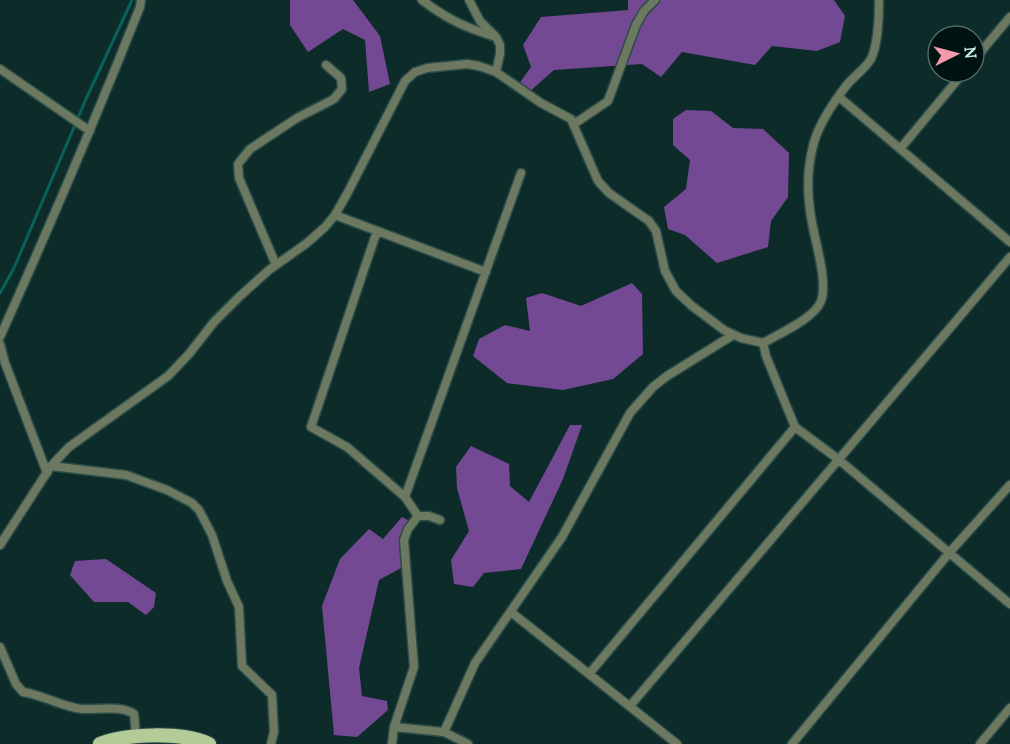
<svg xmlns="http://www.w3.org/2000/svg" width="1010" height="744" viewBox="0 0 1010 744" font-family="Lora,serif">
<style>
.forest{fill:#734994}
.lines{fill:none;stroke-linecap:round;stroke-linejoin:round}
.stream{stroke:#09615b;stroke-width:3}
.minor-casing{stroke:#2a4b48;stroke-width:11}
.primary-casing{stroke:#2a4b48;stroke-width:16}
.minor{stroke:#6c785f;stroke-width:8}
.primary{stroke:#b3cb96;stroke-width:14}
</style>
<rect width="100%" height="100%" fill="#0d2c29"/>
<path class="forest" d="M290,0H353L380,36L390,84L369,92L365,40L343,29L308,52L290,25Z
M628,0H834L845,16L840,42L817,51L772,46L755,65L682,52L661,77L642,64L554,70L528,93L518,85L531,67L523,45L541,17L628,10Z
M686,110L711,111L733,128L763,129L789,153L788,197L771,221L768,247L717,263L685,235L668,229L664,207L686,189L690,160L673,145V119Z
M632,283L642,294L643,354L613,379L563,390L507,383L473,356L479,339L505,325L530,331L526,298L542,293L581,306Z
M570,425H582L563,479L521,569L484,573L473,587L454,584L451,560L469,531L457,488L456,467L471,446L509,464L510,486L529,502Z
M402,517L410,521L403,567L379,580L359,668L362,696L387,701L388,710L357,737L334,735L322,606L340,559L369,529L383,539Z
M106,559L156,593L154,607L146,615L128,602H94L70,575L75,561Z"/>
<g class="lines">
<path class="stream" d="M0,293L14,268L86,99L132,0"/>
<g class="minor-casing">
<path id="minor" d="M422,0C447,19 466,28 496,37
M469,0L480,21L496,37L500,45V54L496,72
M974,60L1010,17
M0,69L90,131
M839,97L1010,242
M574,124L608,101L636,25L644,11L655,0
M900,149L964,72
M335,215L486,272
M377,231L311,427L347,447L405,497L418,516
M276,265L239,178L238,164L250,149L297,118L334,99L342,89L341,78L326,65
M0,337C49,228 96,118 140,7L141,0
M763,343L766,356L795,427L838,459L1010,604
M0,344L5,363L47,473
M51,466L126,475L167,490L192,503L199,510L212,535L227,581L239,607L242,666L272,695L274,732L271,744
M405,497L521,173
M0,545L51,466L69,447L168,376L189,354L214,322L239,297L269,270L307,243L325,227L335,215L347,194L405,81L415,72L427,68L467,64L479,66L496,72L541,103L571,119L598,181L609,193L649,221L656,231L665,271L676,291L692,306L724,330L741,338L763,343C779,334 815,318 821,301C829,280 812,233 810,210C807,190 808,166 813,146C818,125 833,103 846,86C853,77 865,69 871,59C878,44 879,16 879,0
M511,612L677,744
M0,647L16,684L23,692C43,695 62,707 82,709C99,710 120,705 134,714L136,736
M589,674L795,427
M630,706L1010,257
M394,727L444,732L468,744
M444,732L475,663L562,537L630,413L653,387L667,376L733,335
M392,744L394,727L414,667L404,540L408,529L418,516H429L440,520
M792,744L949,553L1010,485
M980,744L1010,708"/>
</g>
<g class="primary-casing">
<path id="primary" d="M100,744C126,733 183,732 209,744"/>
</g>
<use href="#minor" class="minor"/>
<use href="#primary" class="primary"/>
</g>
<g transform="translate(956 54) rotate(84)"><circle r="28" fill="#011311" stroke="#4e6a67" stroke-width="1.5"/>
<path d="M0-4.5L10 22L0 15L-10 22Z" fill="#f39aaa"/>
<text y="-9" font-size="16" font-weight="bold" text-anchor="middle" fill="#c2ede9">N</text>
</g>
</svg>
